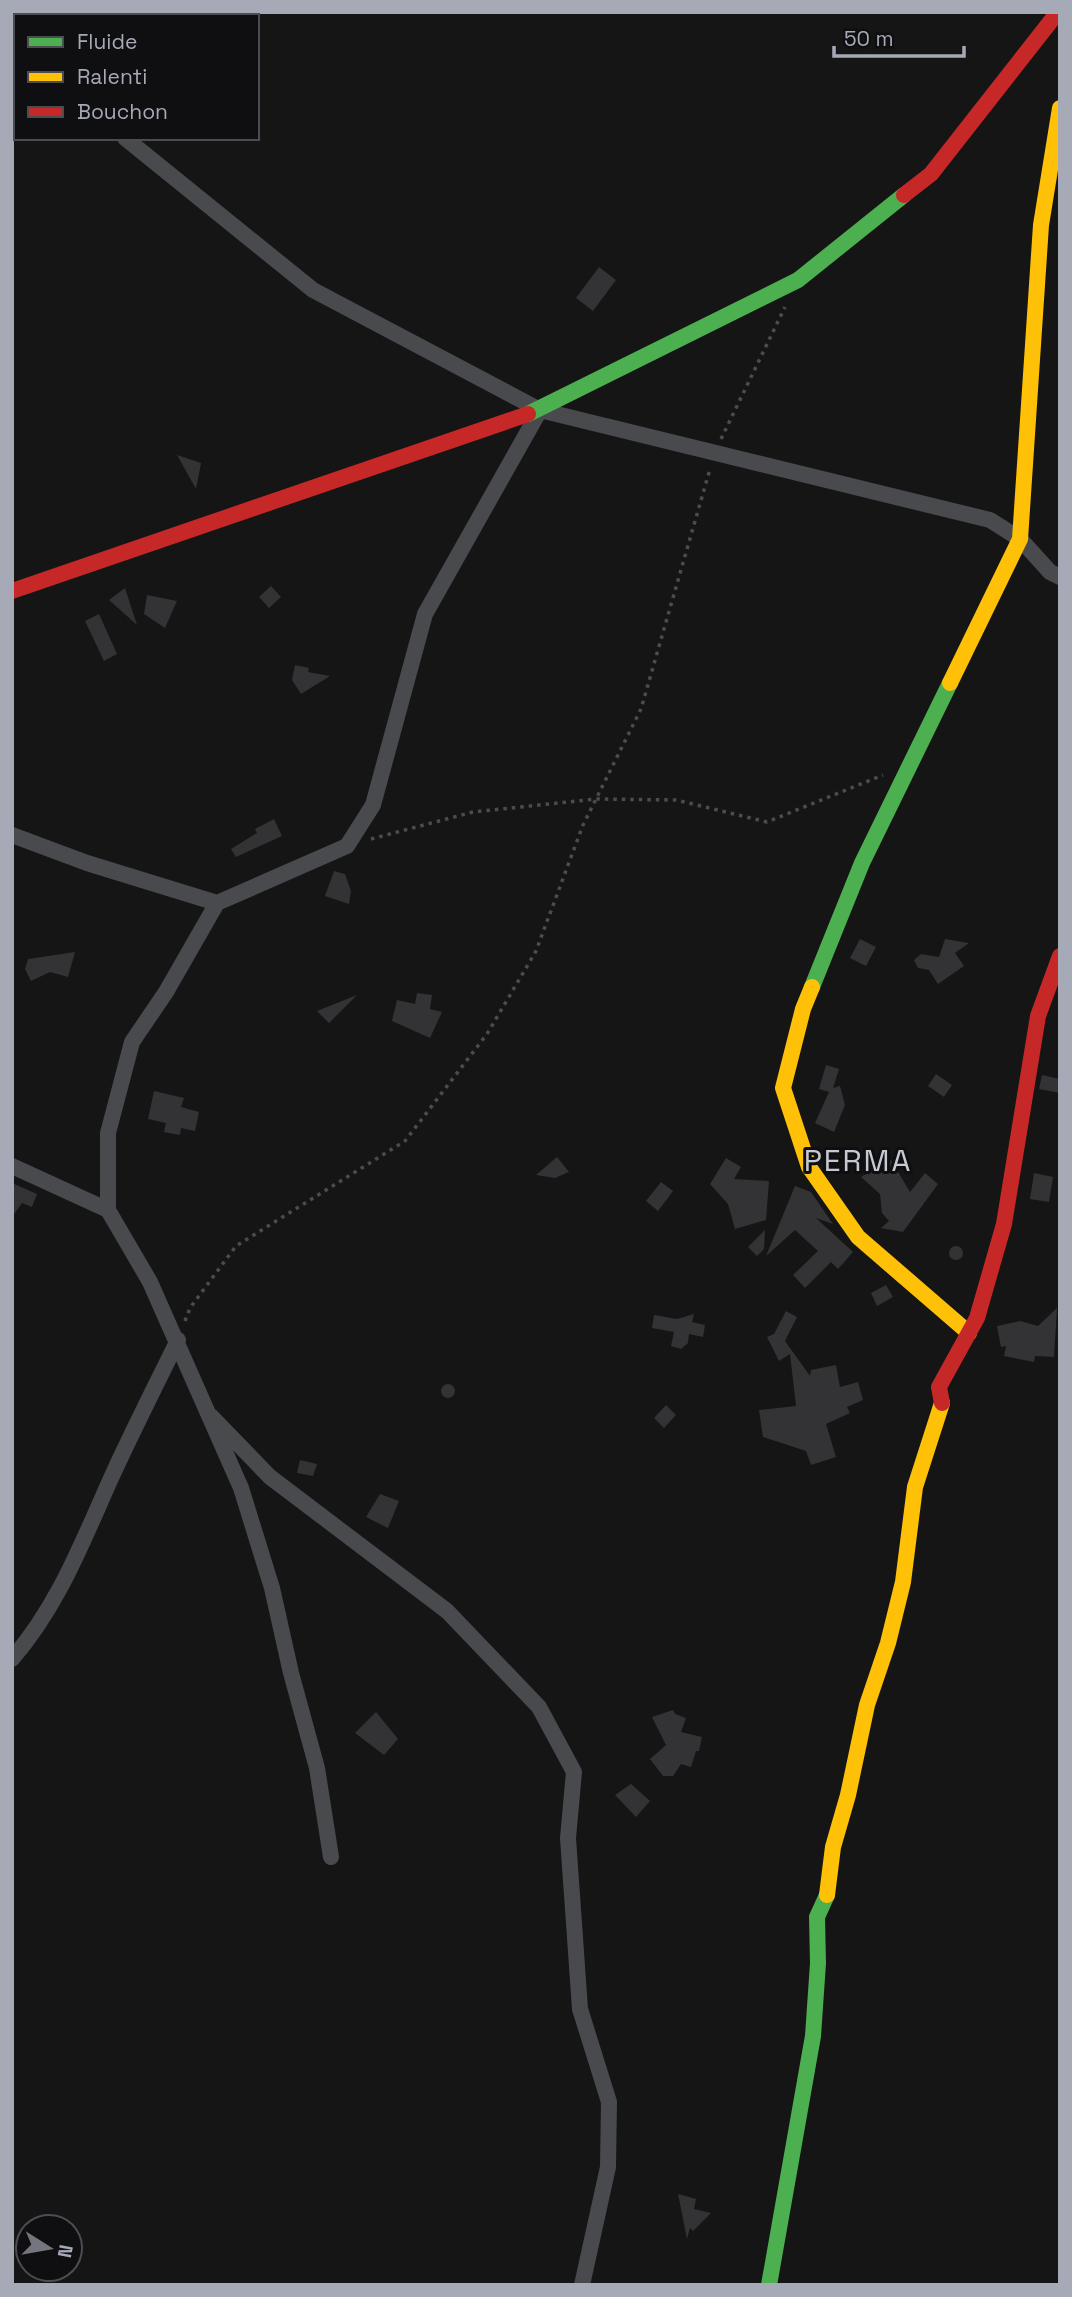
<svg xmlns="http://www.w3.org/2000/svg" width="1072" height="2297" viewBox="0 0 1072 2297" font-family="'Space Grotesk',sans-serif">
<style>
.building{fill:#333335}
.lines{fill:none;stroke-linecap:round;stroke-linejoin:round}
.path{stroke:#4b4c50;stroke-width:3.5;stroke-dasharray:3.5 5;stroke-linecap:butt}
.street{stroke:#494a4e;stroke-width:16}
.fast{stroke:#4caf50;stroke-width:16}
.slow{stroke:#ffc107;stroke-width:16}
.jam{stroke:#c62828;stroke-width:16}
.labels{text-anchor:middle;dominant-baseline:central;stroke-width:6;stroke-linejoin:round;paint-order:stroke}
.quarter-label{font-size:30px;letter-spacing:2px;fill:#c7c9d2;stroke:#0f0f11}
</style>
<rect width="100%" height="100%" fill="#151515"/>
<path class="building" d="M599,267L616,280L593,311L576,298Z
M177,455L201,463L196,489Z
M271,586L281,597L269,608L259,597Z
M125,588L137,625L109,600Z
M147,595L177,601L165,628L144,614Z
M99,614L117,654L104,661L85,621Z
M295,665L309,668L308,672L330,676L301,694L292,680Z
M274,819L282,836L236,857L231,849L257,833L255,829Z
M334,871L345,874L351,891L349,904L325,896Z
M860,939L876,947L866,966L850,958Z
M945,939L969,943L955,953L964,966L938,984L929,970L918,968L914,960L921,954L939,957Z
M75,952L68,977L50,972L31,981L25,969L28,959Z
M417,993L432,995L430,1009L442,1012L430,1038L392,1021L397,1000L415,1004Z
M357,995L329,1023L317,1011Z
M826,1065L839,1069L833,1088L840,1086L845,1105L834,1132L815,1123L829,1092L819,1089Z
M936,1074L952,1085L944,1097L928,1086Z
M1042,1075L1060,1079V1093L1039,1089Z
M154,1091L184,1098L181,1107L199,1112L195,1131L181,1128L180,1135L164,1132L166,1123L148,1119Z
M557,1157L569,1172L555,1178L536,1175Z
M726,1158L741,1167L734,1179L769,1181L766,1220L735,1229L728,1204L710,1184Z
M891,1160L910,1192L925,1173L938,1184L903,1232L881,1228L889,1221L882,1213L880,1194L861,1177Z
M1034,1173L1053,1177L1049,1202L1030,1199Z
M661,1182L673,1191L658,1211L646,1201Z
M12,1183L37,1194L32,1207L22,1203L12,1217Z
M795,1186L811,1192L833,1224L816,1218L853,1252L838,1269L831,1262L805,1288L793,1275L818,1251L795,1230L766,1256Z
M765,1230L764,1249L757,1256L748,1247Z
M949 1253a7 7 0 1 1 14 0a7 7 0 1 1-14 0Z
M886,1285L893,1297L877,1306L871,1293Z
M1057,1308L1054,1357L1035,1356L1034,1362L1004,1356L1006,1346L1001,1347L997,1326L1020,1321L1038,1326Z
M786,1311L797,1317L785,1341L810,1376L811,1370L836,1365L840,1387L858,1382L863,1400L847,1407L850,1413L826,1424L836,1457L811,1465L806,1451L763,1437L759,1410L796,1406L790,1354L779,1361L767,1337L774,1334Z
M694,1314L692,1322L705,1325L703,1337L689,1334L688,1343L681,1349L671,1346L674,1332L652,1328L654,1315L677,1319Z
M441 1391a7 7 0 1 1 14 0a7 7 0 1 1-14 0Z
M666,1405L676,1415L664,1428L654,1418Z
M300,1460L317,1464L313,1476L297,1473Z
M380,1494L399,1501L388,1528L366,1517Z
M673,1710L675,1714L686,1718L681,1732L702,1737L699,1751H696L691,1767L681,1764L673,1776H663L650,1759L666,1745L652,1717Z
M376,1712L398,1739L384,1755L355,1733Z
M631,1784L650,1801L636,1817L615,1795Z
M678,2194L696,2199L694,2209L711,2213L693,2231L690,2228L687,2239Z"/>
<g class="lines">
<path class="path" d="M721,439L785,307
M371,839L473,812L596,799L676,800L767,822L883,775
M185,1321L190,1308L236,1246L405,1141L487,1034L536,951L583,825L641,709L710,469"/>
<path class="street" d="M12,47L16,50
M125,138L313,290L540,410L990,520L1020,539L1050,572L1060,577
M12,835L87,863L217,903L347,846L373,805L425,614L540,410
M217,903L166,992L132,1042L108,1133V1210L150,1282L241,1488L272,1588L291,1673L317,1768L331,1857
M12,1166L108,1210
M211,1416L270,1477L447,1611L539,1707L574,1772L568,1838L580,2009L609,2102L608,2167L582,2285
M12,1659C59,1605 83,1540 112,1476C133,1430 156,1385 178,1340"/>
<path class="fast" d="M528,414L798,280L904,195
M812,987L862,863L950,683
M769,2285L813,2036L818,1963L817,1917L827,1895"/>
<path class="slow" d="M950,683L1020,539L1041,225L1060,108
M812,987L803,1009L783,1088L809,1167L858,1237L969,1333
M827,1895L833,1847L848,1795L867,1705L888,1643L903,1582L915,1487L942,1403"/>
<path class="jam" d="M904,195L931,174L1058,12
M12,591L528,414
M942,1403L939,1387L977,1318L1004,1224L1038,1016L1060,956"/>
</g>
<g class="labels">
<g class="quarter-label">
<text x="858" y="1160">PERMA</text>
</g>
</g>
<rect width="1072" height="2297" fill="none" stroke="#a6aab6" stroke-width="28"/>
<rect x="14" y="14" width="245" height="126" fill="#0f0f11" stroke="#4b4d53" stroke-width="2"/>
<rect x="28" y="37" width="35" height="10" fill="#4caf50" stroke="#4b4d53" stroke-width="2"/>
<text x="77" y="49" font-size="21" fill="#a6aab6">Fluide</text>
<rect x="28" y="72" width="35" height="10" fill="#ffc107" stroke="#4b4d53" stroke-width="2"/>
<text x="77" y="84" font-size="21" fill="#a6aab6">Ralenti</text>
<rect x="28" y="107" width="35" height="10" fill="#c62828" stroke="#4b4d53" stroke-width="2"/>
<text x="77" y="119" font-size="21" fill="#a6aab6">Bouchon</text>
<g transform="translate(49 2248) rotate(101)"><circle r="33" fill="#0f0f11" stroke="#4b4d53" stroke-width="2"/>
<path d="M0-5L12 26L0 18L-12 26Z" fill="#73767e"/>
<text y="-10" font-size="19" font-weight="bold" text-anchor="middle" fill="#a6aab6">N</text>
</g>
<path d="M834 46v10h130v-10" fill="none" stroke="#a6aab6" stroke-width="3.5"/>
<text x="844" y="46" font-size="21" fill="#a6aab6" stroke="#0f0f11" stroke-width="5" paint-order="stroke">50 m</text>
</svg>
